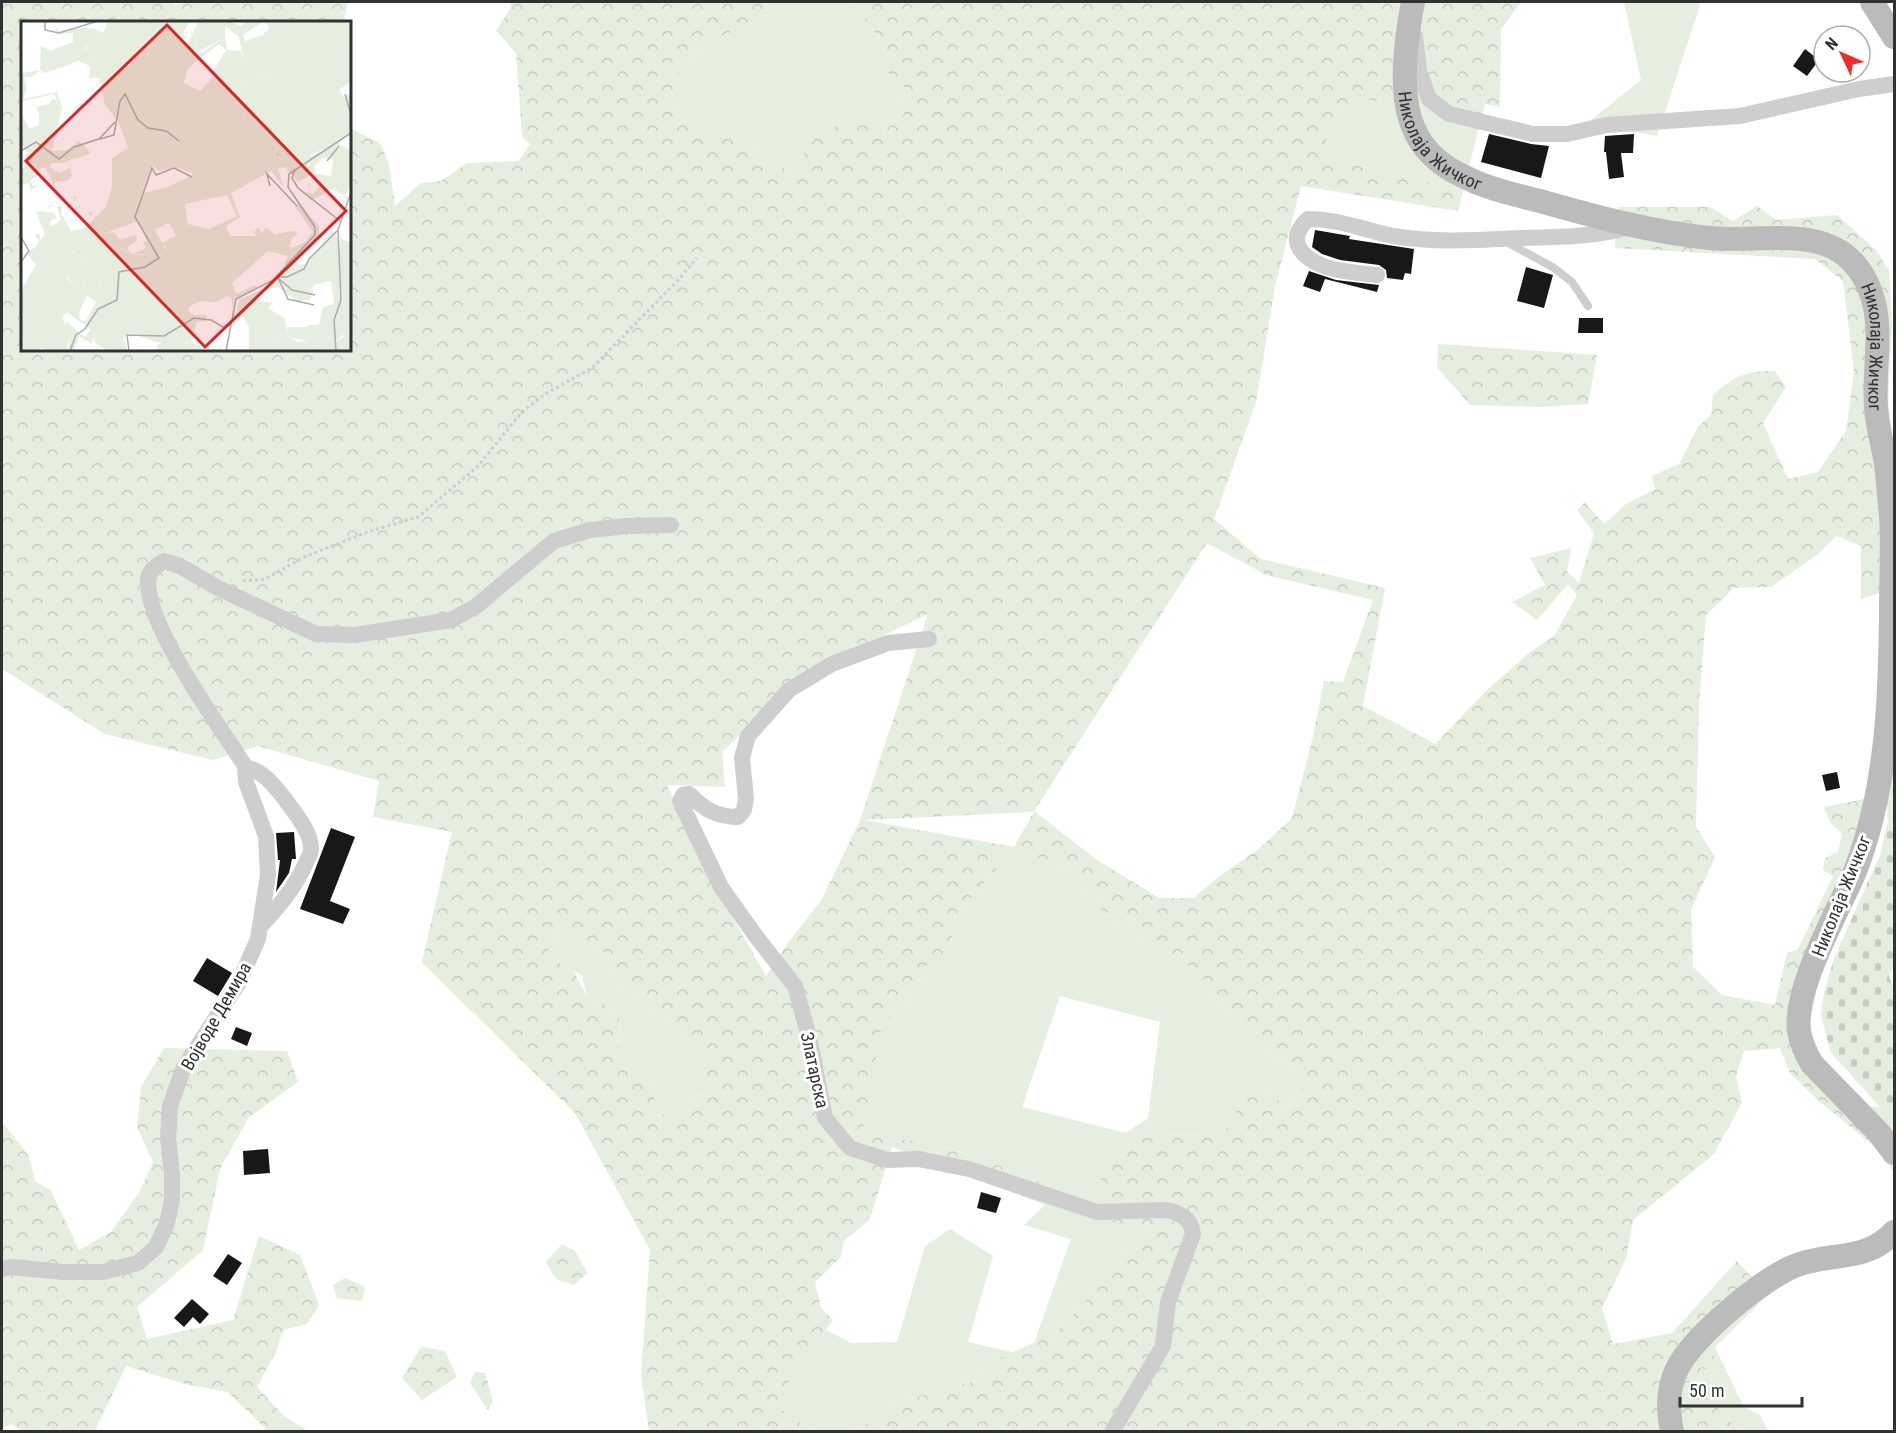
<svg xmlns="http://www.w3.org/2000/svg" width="1896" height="1433" viewBox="0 0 1896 1433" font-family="'Roboto Condensed',sans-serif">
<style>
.grass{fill:#e6eedf;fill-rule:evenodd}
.forest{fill:url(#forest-crowns);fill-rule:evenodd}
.cemetery{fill:url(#cemetery-stones)}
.building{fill:#181818}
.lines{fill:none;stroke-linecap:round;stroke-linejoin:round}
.path{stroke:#cecece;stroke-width:3;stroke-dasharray:3 3;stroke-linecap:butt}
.lane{stroke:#cecece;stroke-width:8}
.street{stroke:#cecece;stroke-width:16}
.secondary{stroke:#bbb;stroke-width:24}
.labels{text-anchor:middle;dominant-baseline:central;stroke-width:6;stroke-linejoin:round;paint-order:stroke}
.street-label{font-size:18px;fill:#313131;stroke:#fff}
.inset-road{fill:none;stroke:#adadad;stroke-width:1.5}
.view{fill:#d62828;fill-opacity:0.15;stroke:#d62828;stroke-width:3}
.inset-edge{fill:none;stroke:#313131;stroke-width:3}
</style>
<defs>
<pattern id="forest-crowns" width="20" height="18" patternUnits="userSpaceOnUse" patternTransform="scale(1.5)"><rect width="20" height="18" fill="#e6eedf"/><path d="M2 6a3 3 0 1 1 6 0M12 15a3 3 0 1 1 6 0" fill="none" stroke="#c6cdc0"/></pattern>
<pattern id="cemetery-stones" width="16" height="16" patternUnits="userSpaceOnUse" patternTransform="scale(1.5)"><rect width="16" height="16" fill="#e6eedf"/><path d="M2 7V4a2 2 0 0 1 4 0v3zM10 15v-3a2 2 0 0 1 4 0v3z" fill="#c6cdc0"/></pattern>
</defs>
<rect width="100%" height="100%" fill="#fff"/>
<path class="grass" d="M768,2H849L855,5L885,47L889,75L911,92L902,106L904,115L887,129L851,121L796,175L740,144L706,131L670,102L681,66L705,41L738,30L766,25Z
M1624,2H1701L1657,136L1587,123L1641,80Z
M1352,98L1482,115L1463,191L1331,159L1326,139Z
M1842,834H1859L1853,859L1838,852Z
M1014,847L1080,876L1099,908L1195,970L1235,1014L1255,1043L1310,1078L1288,1106L1270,1095L1234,1120L1220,1135L1146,1136L1151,1227L1114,1271L1055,1334L1034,1343L1071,1239L1024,1225L1045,1205L1057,1189L1012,1170L936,1144L893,1138L863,1130L882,1025L914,995L925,966L948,962L956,916ZM1060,996L1160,1022L1148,1118L1126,1133L1022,1107Z
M561,923L608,955L630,998L666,1014L692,1042L708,1064L699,1098L685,1116L653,1114L655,1093L618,1060L620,1010L587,999L582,975L545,956Z
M950,1229L993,1256L968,1342L1012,1352L1003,1356L978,1380L913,1398L853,1431H813L775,1405L793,1375L826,1330L851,1343L897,1342L925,1246Z
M1715,1347L1743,1406L1760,1415L1768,1431H1739L1711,1401L1700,1385L1701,1368L1714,1371Z
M284,1416L308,1431H264L265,1428Z"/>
<path class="forest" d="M2,2H172L176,5L184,2H348L343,22H22V350H350V128L380,143L389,164L395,206L421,183L441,181L467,163L519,161L530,144L522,136L516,53L496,31L511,7L510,2H768L766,25L738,30L705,41L681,66L670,102L706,130L740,144L796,175L805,167L802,155L820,133L851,121L887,129L904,115L902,106L911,92L889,75L885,47L855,5L849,2H1521L1501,29L1500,107L1485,104L1482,115L1352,98L1326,139L1331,159L1463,191L1458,211L1301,186L1275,286L1256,402L1214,519L1261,559L1385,588L1363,706L1435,744L1488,689L1529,653L1554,636L1577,595L1568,584L1537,620L1512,602L1545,585L1530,558L1571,548L1567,572L1579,583L1594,533L1577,510L1585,502L1604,524L1626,504L1655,489L1652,476L1679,464L1698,427L1711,415L1713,395C1734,376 1747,370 1775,371L1786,387L1763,423L1788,479L1818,472L1846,431L1854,371L1843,281L1815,259L1615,248L1618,207H1710L1733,221L1757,206L1776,220L1837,215L1876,250L1889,271L1892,324L1888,401L1894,465V588L1861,599V546L1836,536L1818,554L1771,587L1734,588L1706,615L1699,704L1696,827L1715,857L1691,910L1693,967L1722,995L1775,1005L1787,953L1798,949L1833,876L1823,870L1825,858L1838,852L1853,859L1790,1029L1841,1106L1880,1107L1891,1119L1894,1115V1172L1880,1151L1820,1102L1790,1073L1780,1048L1744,1051L1736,1076L1742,1103L1713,1155L1633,1220L1626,1259L1602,1308L1613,1344L1672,1333L1737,1261L1768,1295L1715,1347L1714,1371L1701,1368L1700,1384L1711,1401L1739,1431H853L913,1398L978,1380L1003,1356L1055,1334L1114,1271L1151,1227L1110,1222L1098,1185L1117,1149L1146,1136L1220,1135L1234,1120L1241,1095H1270L1288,1106L1309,1078L1255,1043L1235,1014L1195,970L1099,908L1080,876L1014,848L956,916L948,962L925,966L914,995L882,1025L863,1130L893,1138L936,1144L1012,1170L1057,1189L1045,1205L892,1147L870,1219L843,1242L841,1257L815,1282L821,1308L833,1320L793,1375L775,1405L813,1431H649L641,1375L650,1250L575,1113L422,962L452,832L373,817L379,781L258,746L213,760L105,734L2,669ZM1207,543L1266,575L1373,600L1343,682L1324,681L1313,737L1292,818L1260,848L1218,877L1194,898H1159L1097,860L1034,811ZM928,614L860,820L822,899L788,943L766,976L726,906L667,785L725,787L722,752L810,671ZM1034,812L1014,847L864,820L1033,812ZM561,924L608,955L630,998L666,1014L692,1042L708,1064L699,1098L685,1116L653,1114L655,1093L618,1060L620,1010L588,999L573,970L545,956Z
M1438,344L1597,355L1588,404L1540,407L1470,405L1437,367Z
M1894,722V833L1888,820L1882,728Z
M1869,798L1859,834H1842L1830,822L1824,807Z
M164,1048L287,1051L298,1082L249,1117L220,1169L203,1250L137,1307L147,1339L233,1320L259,1236L300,1255L319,1305L307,1324L283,1330L276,1352L257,1387L284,1416L265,1428L228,1392L185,1384L126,1366L95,1431H22L11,1424L2,1428V1122L29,1156L35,1181L51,1191L79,1250L111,1232L139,1193L153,1162L137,1127L141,1087Z
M562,1244L576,1252L587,1273L574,1285L556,1279L546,1262Z
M345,1278L365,1287L362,1301L337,1298L333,1285Z
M421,1347L445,1351L457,1377L422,1400L402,1378Z
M475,1372L485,1373L493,1401L488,1410L470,1383Z"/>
<path class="cemetery" d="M1888,820L1894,833V966L1889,976L1894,989V1115L1891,1119L1831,1053L1821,1016L1824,992L1835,956L1880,855Z"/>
<path class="building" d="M1805,49L1819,60L1807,76L1793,66Z
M1489,134L1531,144L1549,146L1541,178L1481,162Z
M1634,134L1633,153H1621L1624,177L1609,179L1606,152H1604L1605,136Z
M1315,230L1350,236L1349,239L1414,249L1411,274L1405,273L1403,280L1387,278L1386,270L1379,265L1340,260L1322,254L1312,247Z
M1526,267L1553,275L1544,308L1517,301Z
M1309,271L1336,280L1379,285L1377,292L1325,279L1320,292L1303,286Z
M1579,318H1603V333H1578Z
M1837,772L1840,788L1826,791L1822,775Z
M331,828L355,837L330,901L350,909L343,924L300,909Z
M294,832L296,859H292L289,873L276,892L280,860H278L276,833Z
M207,958L232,973L218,996L193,981Z
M236,1027L252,1033L247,1046L231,1039Z
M268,1149L270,1173L244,1175L243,1151Z
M981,1192L1001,1198L996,1213L977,1208Z
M228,1254L242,1263L227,1285L213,1276Z
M192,1299L209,1314L200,1324L193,1317L184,1327L174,1318Z"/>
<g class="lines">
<path class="path" d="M243,581L265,579L304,557L370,531L418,517L477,467L522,412L545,394L592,368L679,279L697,258"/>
<path class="lane" d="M1505,241L1554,268L1572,282L1588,306"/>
<path class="street" d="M1415,36L1419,71L1429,99L1449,114L1533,134H1567L1607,125L1740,116L1859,89L1894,84
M1377,275C1361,273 1341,272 1326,267C1301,258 1285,240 1308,219C1340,219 1363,230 1393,236C1435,243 1479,240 1521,238C1557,237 1595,237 1630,227
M929,639L888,643L832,664L789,690L748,736L742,758L746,798L744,810L738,817C716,817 704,809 689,794L683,795L680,801L721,887L755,935L795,986L809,1037L825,1118L850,1148L887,1160L918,1159L969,1169L1097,1212L1166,1210C1181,1213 1191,1218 1193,1234L1168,1302L1163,1346L1112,1432
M245,767C263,771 273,784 284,798C294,812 312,832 311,850C311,854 307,860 306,863C295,888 278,907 260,927
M2,1269L10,1267L64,1272H103L138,1263L156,1247L166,1226L172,1201V1174L168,1138L170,1106L184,1067L238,984L258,939L268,875L266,836L246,782L245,766C219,725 147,628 148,581C148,571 156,566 164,561L180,566L218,588L316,634L355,635L451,620L475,607L554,541L590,530L627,526L671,525"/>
<g class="secondary">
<path id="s1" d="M1413,2C1406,39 1398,94 1414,129C1422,149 1440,165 1459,174C1484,188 1513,194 1540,201C1596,217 1652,232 1709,238C1770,244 1844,217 1871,293C1884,327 1873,371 1876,407C1877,426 1883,445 1886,464C1888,480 1889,497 1891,514C1893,547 1891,581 1891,615C1890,690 1888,763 1867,836C1863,849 1859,863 1853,876C1835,917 1794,988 1799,1031C1801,1043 1806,1054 1812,1064L1879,1133L1894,1153"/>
<path d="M1872,2L1894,37"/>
<path d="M1672,1432C1668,1410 1667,1389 1677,1369C1692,1337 1764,1277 1797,1265C1833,1252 1866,1262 1894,1232"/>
</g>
</g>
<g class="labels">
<g class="street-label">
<text stroke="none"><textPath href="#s1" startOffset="154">Николаја Жичког</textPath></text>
<text stroke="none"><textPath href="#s1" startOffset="693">Николаја Жичког</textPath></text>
<text transform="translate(1841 896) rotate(-68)">Николаја Жичког</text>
<text transform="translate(216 1016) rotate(-60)">Војводе Демира</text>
<text transform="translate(815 1070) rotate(78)">Златарска</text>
</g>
</g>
<g transform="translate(21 21)">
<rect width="330" height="330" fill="#fff"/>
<path d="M206,0L221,5L224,0H246L247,4L242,1L222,14L224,20L219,22L218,16L204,5V16L177,31L173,25L177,11L187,7L197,10ZM71,7L84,12L71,42L63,37L62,30L67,27L63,11ZM206,29L221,30L219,40H215H223L227,54L245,55L237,66L231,69L222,58L203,54L206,52L201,35ZM31,73L39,87L34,109L21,102L15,86L27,83L33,77ZM225,75L223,102L204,99L199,80L208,77L216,82ZM314,124L330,130V164L324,175L313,168L289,180L284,171L293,173L300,162L286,148L289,142H283L284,138ZM302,137L312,138L310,155L295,153L293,145ZM108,147V174L101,177L98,174L103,148ZM158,184L164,235L150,231L143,224L134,233H112L125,227L122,221H126L116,196L129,188ZM148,202L155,215L141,222L134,209ZM18,190L33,192L36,197L29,200L30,206L40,199L50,211L41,222L34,220L32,213L25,212L15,192ZM311,209L314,212L310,260L295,263L287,271L266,268L255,258L266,245L285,243ZM93,211L99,219L115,214L116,220L106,226L109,231L82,221L81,213ZM319,213L322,219L330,221V281L322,284ZM63,217L68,222L58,265L43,255L45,234H50ZM67,246L69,251L78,252L80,267L63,266ZM330,286V313L319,329L314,322L324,315L316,296ZM45,300L55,309L46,323V330H24L21,321L24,317L42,316ZM176,300L170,321L180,325V330H136L137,323L167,322L171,302ZM266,306H287V320L266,316ZM264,320L288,323L301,330H257V323Z" fill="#e6eedf" fill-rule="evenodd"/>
<path d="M87,0H206L197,10L187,7L177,11L173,25H178L180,32L204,16L206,29L220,33H209L198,23L173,42L166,49L163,62L179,70L195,53L192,51L201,35L211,43L210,53L222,58L232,69L237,66L245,55L234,58L227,54L223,40L214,42L222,33L219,22L241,14L248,8L246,0H330V60L318,69L323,77L330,71V110L317,122L330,130L314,124L291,133L283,142L293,139L286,144L291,153L277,161L264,146L257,147L263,167L250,150L210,172L219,196L205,205L209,215H236L230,209L234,211L236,207L240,210L238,214L245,207L254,213L272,210L277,213L271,217L268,225L271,227L284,221L292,211L274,186L278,182L298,205V215L270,247L263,243L267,235L247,230L211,262L215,273L234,264L237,267L214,277L211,289L215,295L229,282L243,275L238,280L252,281L247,287L264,298L266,316L278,321L287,320V304H298L302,286L313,283L309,252L314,211L322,236L321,281L322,284L330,281V286L316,296L325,311L314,322L319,329L330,313V330H301L288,323L264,320L257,323V330H228V306L222,296L211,297V278L207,275L194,281L180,280L169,285L167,290L173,294H186V300L172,301L170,319L153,327L109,312L102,318L107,330H87L75,323L72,316L71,323L58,315L53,330H46L51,312L55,309L64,316L70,309L46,291L41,297L45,305L41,321L30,324L24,317L21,321L24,330L21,326L17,330L0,329V269L15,244L7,234L0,235L15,226L18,219L14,214L18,212L19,219L24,214L15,192L25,212H32L34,220L41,222L50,211L40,199L36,186L41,184L40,192L50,210L64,207L85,186L91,166V137L107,127L97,100L84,84L78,57H68L69,45L57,40L24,52L19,49L11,56H3L6,68L2,78L36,71L41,87L31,130L46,129L58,120L70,132L42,142H30L29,146L38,152L49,147L51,153L48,159L34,161V166L24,146L14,149L18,154L9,160L13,166L10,170L8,162L0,164V149L7,142L2,138L7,132L0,124L2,96L9,108L18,104V95L34,109L39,87L33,73L2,80L0,86V45L1,52L19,49L20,25L30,30L52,21V12L35,13L36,5L37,10L70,6L63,11L69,22L62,31L71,42ZM168,1H176V4L166,24L162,19L166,17L162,14ZM225,76L223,102L204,99L199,80L208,77L216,82ZM132,144L137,150L156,147L173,153L147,166L123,172ZM206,174L216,195L188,208L167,203L164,183ZM158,184L164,234L150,231L139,223L131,229L134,233L115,234L82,221V213L117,200L127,214L117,196L129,188ZM63,218L68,221L58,265L44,257V252L51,249L45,235L55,237L51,230L60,227ZM67,246L69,251L78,252L80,266H63ZM66,274L75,281L65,300L59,299L58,291ZM255,256L266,268L275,265L287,271L293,267L289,279L276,280L257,266L243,270Z" fill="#e6eedf" fill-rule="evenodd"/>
<path d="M244,267L224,292L215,295L218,279Z" fill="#e6eedf"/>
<path class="inset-road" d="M24,0V9L38,12L77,0M0,57V79M324,73L330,94M79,118L93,114L99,80L104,73L117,99L127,107L145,110L158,120M0,130L15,121L38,138L53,126L78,118L94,101M306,140L318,125M274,148L271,157L277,167L319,200M249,165L246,153L276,185M0,216L8,230L0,241M255,256H266L283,248L288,238L317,209M257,257L267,278L293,284M257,257L271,269L294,274M49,330L55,314L64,308L77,288L96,279L98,251L124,246L138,237L114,196L131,147L135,154L153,147L171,156M108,330L106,314L143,315L173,297L190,299L202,306L209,304M205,330L215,278L252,259L294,214V206L267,166L268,153L330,112M315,330L313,299L320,279L317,209L330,171"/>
<path class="view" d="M146,4L325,190L184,326L5,140Z"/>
<rect width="330" height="330" class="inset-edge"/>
</g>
<rect width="1896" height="1433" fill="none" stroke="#313131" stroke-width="6"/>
<g transform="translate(1842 54) rotate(314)"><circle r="28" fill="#ffffff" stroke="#adadad" stroke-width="1.5"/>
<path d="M0-4.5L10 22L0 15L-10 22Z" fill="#ef2e2c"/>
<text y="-9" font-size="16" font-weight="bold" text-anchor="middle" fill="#313131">N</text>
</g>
<path d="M1680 1397v9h122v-9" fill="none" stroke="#313131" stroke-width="3"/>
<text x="1689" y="1397" font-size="18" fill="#313131" stroke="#ffffff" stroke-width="4.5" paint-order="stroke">50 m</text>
</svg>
